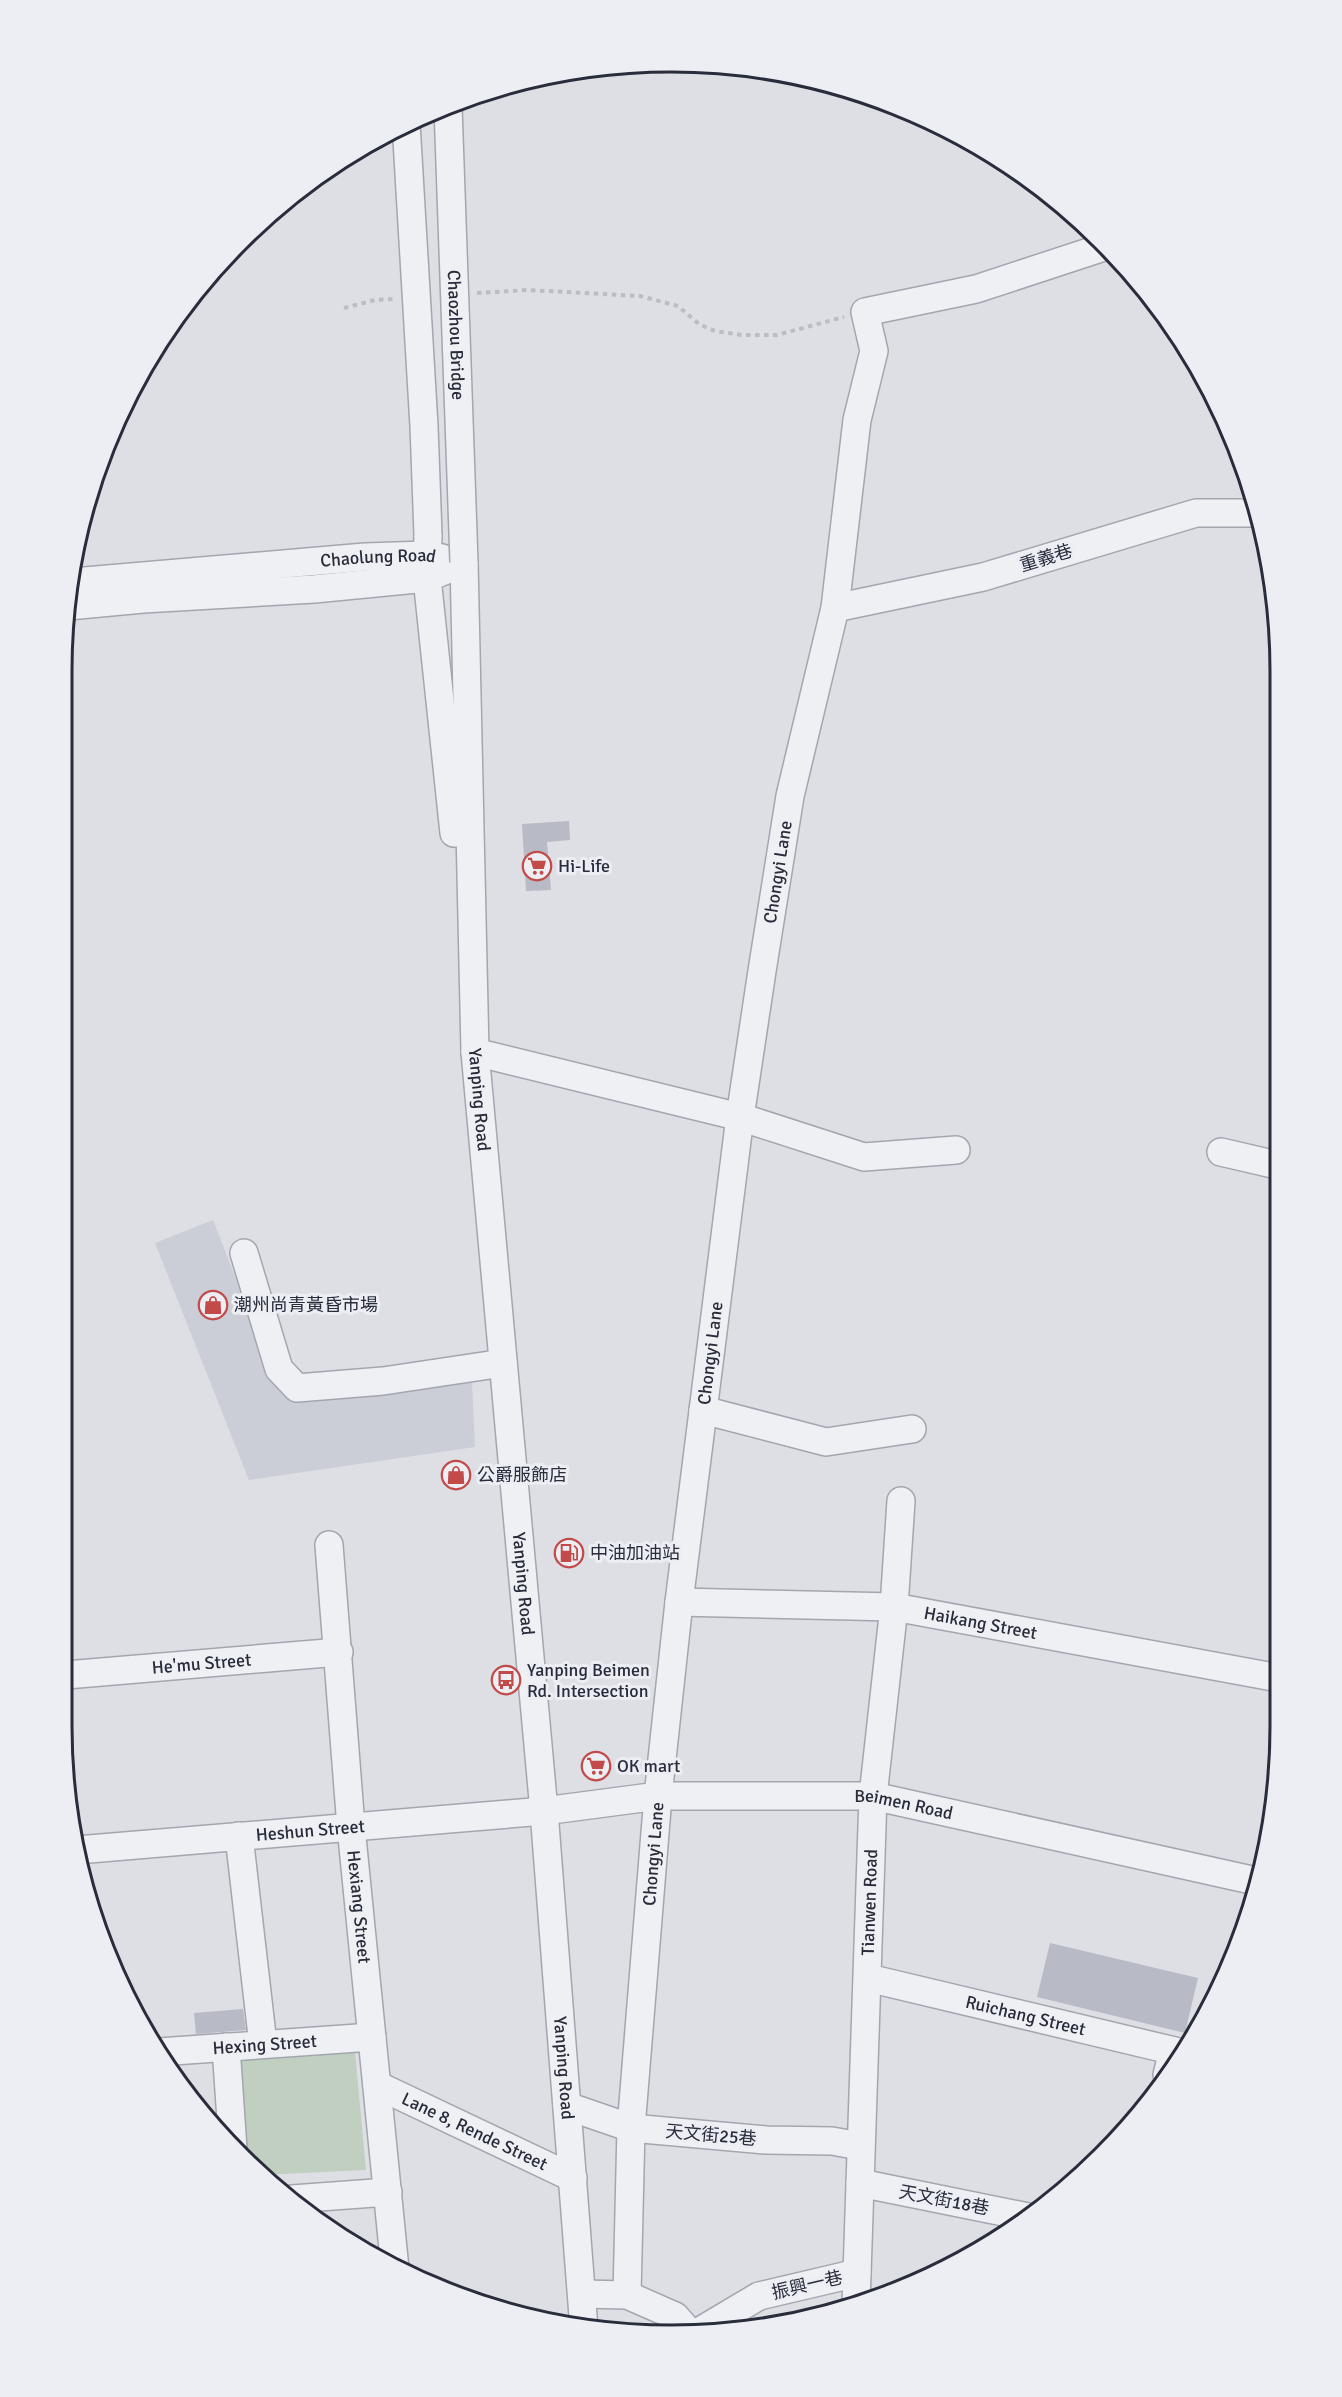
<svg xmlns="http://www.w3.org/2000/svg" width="1342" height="2397" viewBox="0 0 1342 2397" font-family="Signika,'Noto Sans TC',sans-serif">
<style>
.built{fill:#cbced7}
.green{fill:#c0cfbf}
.building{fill:#b8bac5}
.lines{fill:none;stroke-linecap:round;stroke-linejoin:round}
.minor-casing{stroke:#a3a6af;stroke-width:30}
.path{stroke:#bbbdc4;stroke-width:4;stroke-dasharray:4.5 4.5;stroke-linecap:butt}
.minor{stroke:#eff0f4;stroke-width:27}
.minor-bridge-casing{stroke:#a3a6af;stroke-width:30;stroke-linecap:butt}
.minor-bridge{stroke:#eff0f4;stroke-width:27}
.labels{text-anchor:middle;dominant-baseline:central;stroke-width:6;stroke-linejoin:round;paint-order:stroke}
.street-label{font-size:18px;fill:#282c3b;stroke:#eceef3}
.poi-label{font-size:18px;fill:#282c3b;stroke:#eceef3;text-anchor:start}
.rim{fill:none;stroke:#282c3b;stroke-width:3}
</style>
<rect width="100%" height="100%" fill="#dddfe5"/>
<path class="built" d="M213,1220L270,1366L290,1391L472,1382L475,1447L249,1480L155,1243Z"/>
<path class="green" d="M355,2052L366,2170L262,2175L247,2163L240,2058Z"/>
<path class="building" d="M569,821L570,840L547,842L551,890L526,891L522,824Z
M1050,1943L1198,1978L1185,2033L1037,1997Z
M243,2009L246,2030L196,2034L194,2013Z"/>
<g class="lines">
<g class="minor-casing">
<g id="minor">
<path d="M428,535L427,578L454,833"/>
<path id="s1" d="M464,562L475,1052L544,1811L584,2329"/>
<path id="s2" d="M73,582L365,557L426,555L442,558"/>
<path d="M68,606L143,599L314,589L427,578L444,571"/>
<path d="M835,608L983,577L1196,513H1257"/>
<path d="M475,1052L740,1117L864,1157L956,1150"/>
<path d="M1221,1152L1277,1165"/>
<path d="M244,1253L279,1369L297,1388L383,1381L503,1363"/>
<path d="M703,1410L826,1442L912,1429"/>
<path id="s3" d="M329,1545L351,1827L395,2269"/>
<path id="s4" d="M679,1602L894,1607L1279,1678"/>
<path id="s5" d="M66,1675L339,1652"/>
<path d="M239,1836L263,2044"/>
<path id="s6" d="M77,1850L544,1811L658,1796H873L1256,1881"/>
<path id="s7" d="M868,1978L1183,2053"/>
<path d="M226,2047L233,2149"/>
<path id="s8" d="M159,2052L372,2037"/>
<path d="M1167,2075L1173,2051"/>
<path id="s9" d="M377,2085L573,2178"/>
<path d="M567,2106L631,2128L766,2140L832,2141L860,2146"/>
<path d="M860,2183L1028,2217"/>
<path d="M292,2199L388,2192"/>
<path d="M582,2294L627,2295L675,2316L691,2334"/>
<path id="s10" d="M627,2295L631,2128L658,1796L679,1602L740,1117L762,971L790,796L835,608L857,420L874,351L865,312L976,289L1107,246"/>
<path id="s11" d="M856,2304L873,1796L894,1607L901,1501"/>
<path d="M695,2334L759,2296L857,2273"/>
</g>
</g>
<path class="path" d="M477,293L528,290L640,296L678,306L699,324L715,331L742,335H777L844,317
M344,308L375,300L395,299"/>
<use href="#minor" class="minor"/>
<g class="minor-bridge-casing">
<g id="minor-bridge">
<path id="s12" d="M448,107L464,562"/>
<path d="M406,123L424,426L428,535"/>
</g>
</g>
<use href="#minor-bridge" class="minor-bridge"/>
</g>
<defs>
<g id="supermarket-ring" transform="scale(1.5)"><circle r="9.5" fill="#eceef3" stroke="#c24b4a" stroke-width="1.5"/><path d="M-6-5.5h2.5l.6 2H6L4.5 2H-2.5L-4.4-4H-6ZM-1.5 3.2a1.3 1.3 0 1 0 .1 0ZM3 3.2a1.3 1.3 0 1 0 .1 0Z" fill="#c24b4a"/></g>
<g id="shop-ring" transform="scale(1.5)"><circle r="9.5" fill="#eceef3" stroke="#c24b4a" stroke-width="1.5"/><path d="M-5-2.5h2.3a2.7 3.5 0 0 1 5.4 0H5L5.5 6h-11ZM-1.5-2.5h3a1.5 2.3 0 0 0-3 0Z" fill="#c24b4a"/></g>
<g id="fuel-ring" transform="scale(1.5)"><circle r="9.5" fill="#eceef3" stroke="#c24b4a" stroke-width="1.5"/><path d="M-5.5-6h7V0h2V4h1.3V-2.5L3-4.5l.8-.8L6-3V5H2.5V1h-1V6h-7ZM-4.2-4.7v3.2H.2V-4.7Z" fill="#c24b4a"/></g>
<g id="bus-ring" transform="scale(1.5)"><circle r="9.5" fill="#eceef3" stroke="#c24b4a" stroke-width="1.5"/><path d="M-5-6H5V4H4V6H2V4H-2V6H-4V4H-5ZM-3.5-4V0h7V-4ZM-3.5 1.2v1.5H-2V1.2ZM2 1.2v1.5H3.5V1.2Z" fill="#c24b4a"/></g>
</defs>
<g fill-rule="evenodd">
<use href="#supermarket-ring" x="537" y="866"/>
<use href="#shop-ring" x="213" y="1305"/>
<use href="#shop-ring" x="456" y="1475"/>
<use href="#fuel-ring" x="569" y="1553"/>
<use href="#bus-ring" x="506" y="1680"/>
<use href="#supermarket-ring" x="596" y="1766"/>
</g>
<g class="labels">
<g class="street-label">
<text stroke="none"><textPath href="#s12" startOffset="228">Chaozhou Bridge</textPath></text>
<text transform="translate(1046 558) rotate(-17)">重義巷</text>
<text stroke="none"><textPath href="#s2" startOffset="306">Chaolung Road</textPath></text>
<text stroke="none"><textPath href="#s10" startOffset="1432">Chongyi Lane</textPath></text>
<text stroke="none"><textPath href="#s1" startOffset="538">Yanping Road</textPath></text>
<text stroke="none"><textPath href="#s10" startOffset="946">Chongyi Lane</textPath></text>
<text stroke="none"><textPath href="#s1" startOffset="1024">Yanping Road</textPath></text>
<text stroke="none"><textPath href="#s4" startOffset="303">Haikang Street</textPath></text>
<text stroke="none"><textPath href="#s5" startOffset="136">He'mu Street</textPath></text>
<text stroke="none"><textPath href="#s6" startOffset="830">Beimen Road</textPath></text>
<text stroke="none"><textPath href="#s6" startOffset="234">Heshun Street</textPath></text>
<text stroke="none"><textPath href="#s10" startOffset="442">Chongyi Lane</textPath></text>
<text stroke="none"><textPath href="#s11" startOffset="402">Tianwen Road</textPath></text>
<text stroke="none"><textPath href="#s3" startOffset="363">Hexiang Street</textPath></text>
<text stroke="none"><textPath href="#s7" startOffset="162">Ruichang Street</textPath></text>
<text stroke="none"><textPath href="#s8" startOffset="106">Hexing Street</textPath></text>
<text stroke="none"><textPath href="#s1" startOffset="1510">Yanping Road</textPath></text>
<text stroke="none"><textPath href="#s9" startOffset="108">Lane 8, Rende Street</textPath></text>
<text transform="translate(711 2135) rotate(5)">天文街25巷</text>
<text transform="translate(944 2200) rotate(11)">天文街18巷</text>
<text transform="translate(807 2285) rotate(-13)">振興一巷</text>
</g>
<g class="poi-label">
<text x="558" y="866">Hi-Life</text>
<text x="234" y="1305">潮州尚青黃昏市場</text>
<text x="477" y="1475">公爵服飾店</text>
<text x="590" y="1553">中油加油站</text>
<text x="527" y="1670">Yanping Beimen<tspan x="527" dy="21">Rd. Intersection</tspan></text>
<text x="617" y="1766">OK mart</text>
</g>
</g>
<path d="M0 0H1342V2397H0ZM671 72H671A599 599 0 0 1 1270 671V1726A599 599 0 0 1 671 2325H671A599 599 0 0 1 72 1726V671A599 599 0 0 1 671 72Z" fill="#eceef3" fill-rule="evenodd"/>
<path class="rim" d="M671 72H671A599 599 0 0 1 1270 671V1726A599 599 0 0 1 671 2325H671A599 599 0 0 1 72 1726V671A599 599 0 0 1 671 72Z"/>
</svg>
